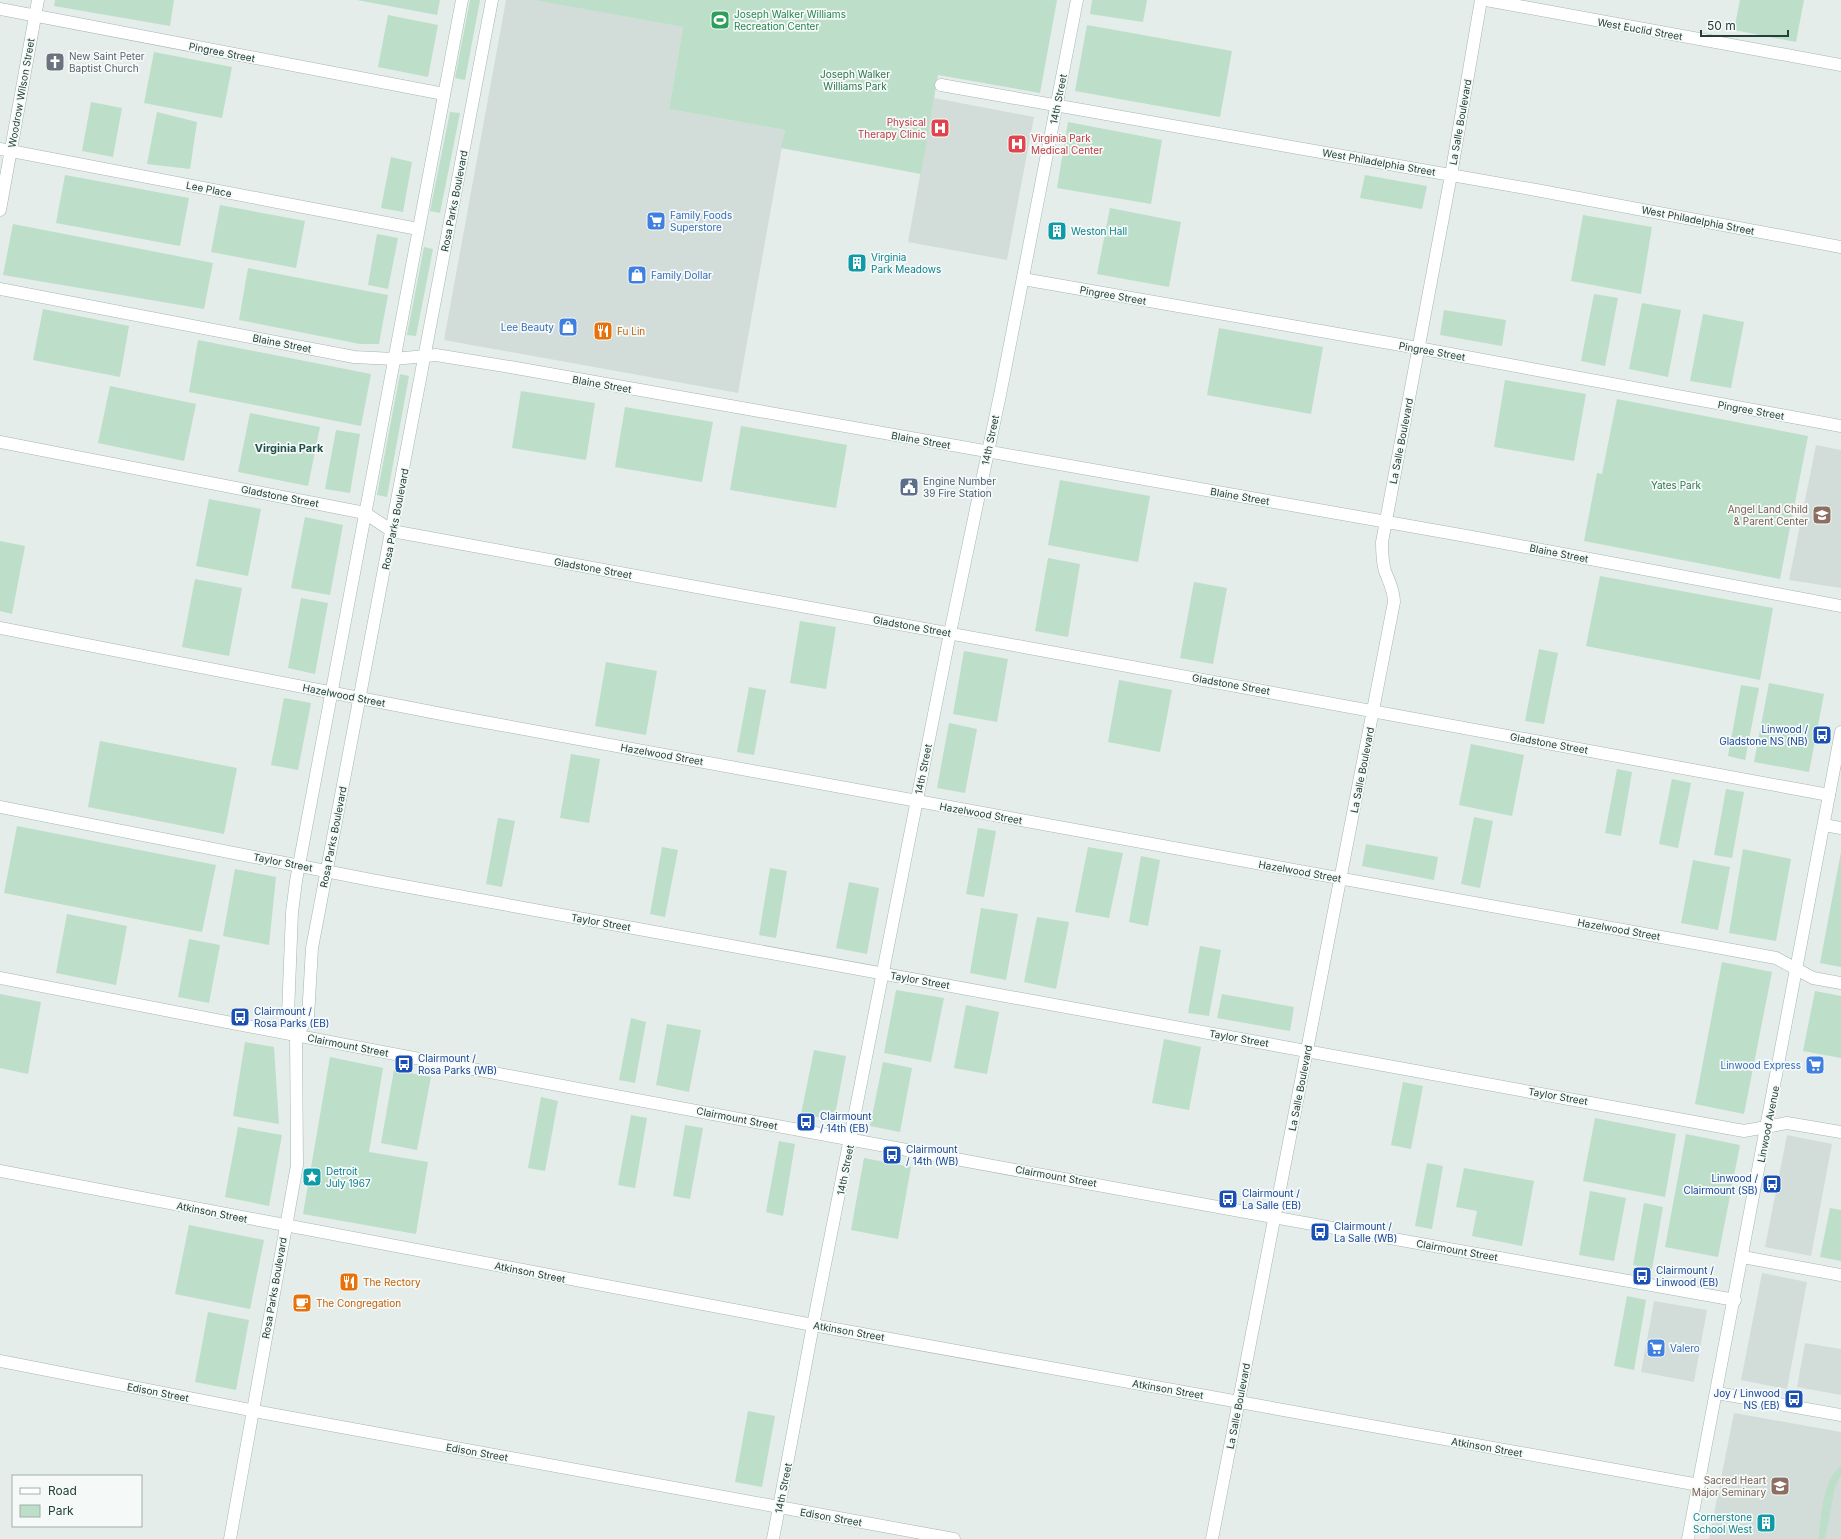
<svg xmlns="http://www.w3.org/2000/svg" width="1841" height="1539" viewBox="0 0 1841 1539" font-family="Inter,sans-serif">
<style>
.built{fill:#d2ddd9}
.green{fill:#bddec9}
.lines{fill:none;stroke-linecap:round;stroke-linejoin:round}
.street-casing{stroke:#a6b5b2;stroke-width:13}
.secondary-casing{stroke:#a2b9b3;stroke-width:13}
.street{stroke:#fff;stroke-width:12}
.secondary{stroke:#fff;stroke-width:12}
.labels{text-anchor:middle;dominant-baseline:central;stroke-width:3.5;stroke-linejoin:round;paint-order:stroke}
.leisure-label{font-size:10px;fill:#27864d;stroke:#f5faf8;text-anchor:start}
.street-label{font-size:10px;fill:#233f3a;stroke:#f5faf8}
.worship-label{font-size:10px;fill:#5b616d;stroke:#f5faf8;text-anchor:start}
.park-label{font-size:10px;fill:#2e754f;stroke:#f5faf8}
.health-label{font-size:10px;fill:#be3a42;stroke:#f5faf8;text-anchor:end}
.shop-label{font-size:10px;fill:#366cbe;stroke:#f5faf8;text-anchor:start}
.culture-label{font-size:10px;fill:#0d838f;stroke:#f5faf8;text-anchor:start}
.food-label{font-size:10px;fill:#c56008;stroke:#f5faf8;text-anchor:start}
.service-label{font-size:10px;fill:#4e5e75;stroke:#f5faf8;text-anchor:start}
.education-label{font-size:10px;fill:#785e54;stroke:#f5faf8;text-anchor:end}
.transit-label{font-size:10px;fill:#164399;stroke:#f5faf8;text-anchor:start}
.neighbourhood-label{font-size:11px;font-weight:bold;fill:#1f5149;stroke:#f5faf8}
</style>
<rect width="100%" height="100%" fill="#e4edea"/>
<path class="built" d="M506,0H536L683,27L669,109L785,130L738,393L444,340Z
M934,98L1034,117L1007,260L908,242Z
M1816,445L1841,450V588L1789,580Z
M1787,1135L1832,1144L1811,1256L1765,1247Z
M1762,1273L1807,1282L1787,1389L1741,1380Z
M1654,1301L1707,1310L1694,1382L1641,1372Z
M1805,1343L1841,1349V1395L1797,1387Z
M1734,1413L1841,1432V1539H1709Z"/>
<path class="green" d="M55,0H174L170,26L54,6Z
M357,0H440L437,15Z
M470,0H480L465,80L455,78Z
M534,0H1057L1040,93L938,75L921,174L781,148L785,130L669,109L683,27Z
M1092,0H1147L1143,22L1090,14Z
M1740,0H1804L1796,42L1734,30Z
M388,15L438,25L428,77L378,67Z
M1087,25L1232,51L1220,117L1075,91Z
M154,52L232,67L222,118L144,103Z
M91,102L122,108L113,157L82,151Z
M157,112L197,122L190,169L147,164Z
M450,112L460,113L440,213L430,211Z
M1068,122L1162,140L1151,204L1057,188Z
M391,157L412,162L403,212L381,208Z
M65,175L189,198L180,246L56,223Z
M1365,175L1427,186L1422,209L1360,198Z
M220,205L305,221L296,268L211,252Z
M1110,208L1181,222L1169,287L1097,274Z
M1583,215L1652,227L1641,294L1571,281Z
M13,224L213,263L204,309L3,275Z
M377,234L398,238L388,289L368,285Z
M424,247L433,249L416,336L407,335Z
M248,268L388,295L379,344H360L239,320Z
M1594,294L1618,298L1605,366L1581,361Z
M1642,303L1681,310L1668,377L1629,369Z
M43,309L129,326L120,377L33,360Z
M1444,310L1506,320L1502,346L1440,335Z
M1703,314L1744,322L1731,388L1690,381Z
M1219,328L1323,347L1311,414L1207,395Z
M198,340L371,374L361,426L189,392Z
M400,374L409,376L387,497L377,495Z
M1505,380L1586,394L1574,461L1494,447Z
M110,386L196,404L184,461L98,443Z
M521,391L595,403L586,460L512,448Z
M1617,399L1808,436L1780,579L1584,541L1597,473L1602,474Z
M625,407L713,422L702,482L615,467Z
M250,413L320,427L308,486L238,472Z
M741,426L847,445L836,508L730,490Z
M336,430L360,434L350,493L325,489Z
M1060,480L1150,496L1138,562L1048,545Z
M209,499L261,509L248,576L196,566Z
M305,517L343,525L330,595L291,588Z
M0,541L25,546L12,614L0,611Z
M1048,558L1080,564L1068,637L1035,631Z
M1600,576L1773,608L1760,680L1586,646Z
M195,579L242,588L229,656L182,647Z
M1194,582L1227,588L1213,664L1180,658Z
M301,598L328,603L315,674L288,668Z
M800,621L836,627L826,689L790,683Z
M1539,649L1558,653L1544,724L1525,721Z
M964,651L1008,659L997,722L953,714Z
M606,662L657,671L646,735L595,726Z
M1119,680L1172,690L1160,752L1108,742Z
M1769,683L1824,694L1809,772L1754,762Z
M1741,685L1759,688L1745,760L1728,756Z
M749,687L766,690L754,755L737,752Z
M284,698L311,703L298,770L271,765Z
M949,723L977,729L965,793L937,788Z
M100,741L237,768L224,834L88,807Z
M1471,744L1524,755L1512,816L1459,805Z
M571,754L600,759L589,823L560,818Z
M1617,769L1632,772L1621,836L1605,833Z
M1672,779L1691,783L1678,848L1659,844Z
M1726,789L1744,792L1732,858L1714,855Z
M1474,817L1493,821L1480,888L1461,884Z
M498,818L515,821L502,887L486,884Z
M17,826L216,865L202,932L4,893Z
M978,828L996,831L984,897L966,894Z
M1366,844L1438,857L1434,880L1362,866Z
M662,847L678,850L665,917L650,914Z
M1088,847L1123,853L1109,918L1075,912Z
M1743,849L1791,859L1776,941L1729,933Z
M1841,852V967L1820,963Z
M1141,856L1160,860L1148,926L1129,922Z
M1693,860L1730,867L1718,930L1681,923Z
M770,868L787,871L776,938L759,935Z
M235,869L276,877L269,945L223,936Z
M849,882L879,888L867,954L836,948Z
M981,908L1018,914L1006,980L970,973Z
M67,914L127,926L116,985L56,973Z
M1037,917L1069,922L1056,989L1024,982Z
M189,939L220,945L209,1003L178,997Z
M1200,946L1221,950L1209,1016L1188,1013Z
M1722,962L1772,972L1744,1114L1695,1104Z
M896,990L944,998L931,1062L884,1053Z
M1815,991L1841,996V1058L1803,1051Z
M0,994L41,1002L28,1074L0,1068Z
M1222,994L1294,1007L1290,1031L1217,1018Z
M966,1005L999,1012L987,1074L954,1068Z
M631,1018L646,1022L635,1083L619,1080Z
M667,1024L701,1030L689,1092L656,1085Z
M1164,1039L1201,1047L1189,1110L1152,1103Z
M245,1042L274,1047L279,1124L233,1116Z
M814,1050L846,1056L834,1120L801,1114Z
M330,1057L383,1068L369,1152L428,1162L416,1234L303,1214Z
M883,1062L912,1068L900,1132L870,1126Z
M394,1070L431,1077L417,1150L381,1143Z
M1403,1082L1423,1086L1411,1149L1391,1145Z
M541,1097L558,1101L545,1171L528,1168Z
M631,1115L647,1118L635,1188L618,1185Z
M1595,1118L1676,1134L1665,1197L1583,1181Z
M685,1125L703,1128L690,1199L673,1196Z
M238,1127L282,1135L269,1206L225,1197Z
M1686,1134L1740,1145L1718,1257L1665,1247Z
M779,1141L795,1144L783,1216L766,1212Z
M864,1158L911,1167L898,1239L851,1230Z
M1427,1163L1443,1166L1432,1229L1415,1226Z
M1464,1168L1534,1181L1522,1246L1472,1236L1477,1211L1456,1207Z
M1590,1191L1626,1198L1614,1261L1579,1255Z
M1644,1203L1663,1207L1652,1269L1633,1265Z
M1830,1208L1841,1210V1261L1820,1257Z
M189,1225L264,1240L250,1309L175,1294Z
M1627,1296L1646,1300L1634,1370L1614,1366Z
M208,1312L249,1320L236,1390L195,1382Z
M748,1411L775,1416L762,1487L735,1482Z
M1841,1466V1475L1835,1487L1825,1539H1818C1822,1517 1822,1480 1841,1466Z"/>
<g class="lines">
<g class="street-casing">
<path id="street" d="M1486,0L1841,65
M0,9L444,94
M941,85L1536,190L1841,247
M0,149L418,229
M0,210L38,0
M1023,279L1418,348L1841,426
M0,289L354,357L394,359L436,355L516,368L1472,537L1841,606
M0,442L365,513L392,531L1829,795
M0,628L452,716L1776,958L1813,978L1841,983
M0,807L371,880L1744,1131L1787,1123L1841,1132
M1824,825L1841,828
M0,978C577,1091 1156,1197 1735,1300
M0,1171L813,1325L1699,1485
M1743,1257L1841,1275
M0,1361L265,1413L954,1539
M1212,1539L1394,602C1394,590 1389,582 1385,571C1382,561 1382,552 1382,542L1451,175L1481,0"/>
</g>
<g class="secondary-casing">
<path id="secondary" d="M296,1036L308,1017L312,948L492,0
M1717,1393L1841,1415
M230,1539L297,1165L296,1036L288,1014L292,912L296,881L462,0
M773,1539L813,1325L950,633L1001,390L1077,0
M1688,1539L1841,732"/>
</g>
<use href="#street" class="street"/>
<use href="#secondary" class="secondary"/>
</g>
<defs>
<g id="stadium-square" transform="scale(1)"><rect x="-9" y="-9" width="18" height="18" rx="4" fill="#2e9e5b" stroke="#f5faf8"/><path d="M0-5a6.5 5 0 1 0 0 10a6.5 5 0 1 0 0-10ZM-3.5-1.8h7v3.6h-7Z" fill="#fff"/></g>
<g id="church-square" transform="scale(1)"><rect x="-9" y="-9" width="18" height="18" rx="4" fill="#6b7280" stroke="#f5faf8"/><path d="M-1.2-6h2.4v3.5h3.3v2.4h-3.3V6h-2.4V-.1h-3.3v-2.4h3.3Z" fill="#fff"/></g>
<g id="hospital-square" transform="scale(1)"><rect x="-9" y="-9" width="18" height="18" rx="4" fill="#e0444e" stroke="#f5faf8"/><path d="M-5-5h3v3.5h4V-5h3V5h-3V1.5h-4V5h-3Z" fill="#fff"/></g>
<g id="supermarket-square" transform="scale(1)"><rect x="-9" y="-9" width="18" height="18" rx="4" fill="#3f7fe0" stroke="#f5faf8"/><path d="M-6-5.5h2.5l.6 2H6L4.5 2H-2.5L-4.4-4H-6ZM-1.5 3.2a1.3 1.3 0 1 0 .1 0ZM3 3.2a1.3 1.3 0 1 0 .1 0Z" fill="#fff"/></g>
<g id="building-square" transform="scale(1)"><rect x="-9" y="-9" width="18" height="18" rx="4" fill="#0f9aa8" stroke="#f5faf8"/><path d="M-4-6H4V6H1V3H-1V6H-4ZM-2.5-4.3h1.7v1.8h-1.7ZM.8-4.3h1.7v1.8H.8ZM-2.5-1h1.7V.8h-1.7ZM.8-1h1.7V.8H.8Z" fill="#fff"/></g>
<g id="shop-square" transform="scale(1)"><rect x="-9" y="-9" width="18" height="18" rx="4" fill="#3f7fe0" stroke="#f5faf8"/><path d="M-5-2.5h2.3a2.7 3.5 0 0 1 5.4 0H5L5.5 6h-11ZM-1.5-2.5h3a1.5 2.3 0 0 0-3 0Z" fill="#fff"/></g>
<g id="restaurant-square" transform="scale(1)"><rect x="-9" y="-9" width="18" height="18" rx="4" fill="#e8710a" stroke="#f5faf8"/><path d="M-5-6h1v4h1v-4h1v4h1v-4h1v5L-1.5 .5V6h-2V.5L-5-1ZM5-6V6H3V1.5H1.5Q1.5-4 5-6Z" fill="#fff"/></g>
<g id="civic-square" transform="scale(1)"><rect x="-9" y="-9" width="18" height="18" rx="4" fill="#5c6f8a" stroke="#f5faf8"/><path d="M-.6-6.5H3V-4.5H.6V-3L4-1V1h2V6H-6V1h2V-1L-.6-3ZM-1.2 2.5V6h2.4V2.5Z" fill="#fff"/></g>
<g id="school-square" transform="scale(1)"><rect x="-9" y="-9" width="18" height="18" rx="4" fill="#8d6e63" stroke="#f5faf8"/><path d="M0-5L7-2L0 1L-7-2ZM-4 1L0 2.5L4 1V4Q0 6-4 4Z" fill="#fff"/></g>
<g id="bus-square" transform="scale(1)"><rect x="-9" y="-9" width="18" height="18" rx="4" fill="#1a4fb4" stroke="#f5faf8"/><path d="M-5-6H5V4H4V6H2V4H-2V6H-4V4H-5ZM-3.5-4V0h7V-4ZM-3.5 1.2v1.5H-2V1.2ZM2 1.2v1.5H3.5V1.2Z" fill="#fff"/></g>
<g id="sight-square" transform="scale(1)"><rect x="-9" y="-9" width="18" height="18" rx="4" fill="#0f9aa8" stroke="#f5faf8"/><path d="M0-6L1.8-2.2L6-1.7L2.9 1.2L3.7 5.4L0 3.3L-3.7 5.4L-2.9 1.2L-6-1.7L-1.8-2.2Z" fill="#fff"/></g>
<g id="cafe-square" transform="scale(1)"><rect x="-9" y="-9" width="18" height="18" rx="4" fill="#e8710a" stroke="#f5faf8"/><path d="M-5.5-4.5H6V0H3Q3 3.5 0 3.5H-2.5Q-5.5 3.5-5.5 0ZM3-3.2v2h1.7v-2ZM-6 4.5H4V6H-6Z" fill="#fff"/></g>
<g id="university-square" transform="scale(1)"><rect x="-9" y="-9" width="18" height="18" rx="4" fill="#8d6e63" stroke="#f5faf8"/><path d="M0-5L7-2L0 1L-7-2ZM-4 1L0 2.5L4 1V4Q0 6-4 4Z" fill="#fff"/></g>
</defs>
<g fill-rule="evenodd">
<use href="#stadium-square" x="720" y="20"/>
<use href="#church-square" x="55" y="62"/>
<use href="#hospital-square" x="940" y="128"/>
<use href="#hospital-square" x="1017" y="144"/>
<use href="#supermarket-square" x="656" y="221"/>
<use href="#building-square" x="1057" y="231"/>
<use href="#building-square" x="857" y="263"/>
<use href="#shop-square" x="637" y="275"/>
<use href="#shop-square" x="568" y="327"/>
<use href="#restaurant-square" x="603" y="331"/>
<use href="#civic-square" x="909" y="487"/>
<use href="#school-square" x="1822" y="515"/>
<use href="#bus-square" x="1822" y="735"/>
<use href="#bus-square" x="240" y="1017"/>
<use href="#bus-square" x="404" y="1064"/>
<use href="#supermarket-square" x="1815" y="1065"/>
<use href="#bus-square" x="806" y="1122"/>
<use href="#bus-square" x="892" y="1155"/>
<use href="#sight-square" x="312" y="1177"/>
<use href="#bus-square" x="1772" y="1184"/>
<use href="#bus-square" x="1228" y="1199"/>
<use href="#bus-square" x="1320" y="1232"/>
<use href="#bus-square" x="1642" y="1276"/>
<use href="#restaurant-square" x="349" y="1282"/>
<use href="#cafe-square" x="302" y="1303"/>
<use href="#supermarket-square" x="1656" y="1348"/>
<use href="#bus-square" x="1794" y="1399"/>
<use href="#university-square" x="1780" y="1486"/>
<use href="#building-square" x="1766" y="1523"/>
</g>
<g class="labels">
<g class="leisure-label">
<text x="734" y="14">Joseph Walker Williams<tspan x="734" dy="12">Recreation Center</tspan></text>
</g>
<g class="street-label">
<text transform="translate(1640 29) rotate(10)">West Euclid Street</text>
<text transform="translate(222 52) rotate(11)">Pingree Street</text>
<text transform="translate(21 93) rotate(-80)">Woodrow Wilson Street</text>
<text transform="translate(1058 99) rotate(-79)">14th Street</text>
<text transform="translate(1460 122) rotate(-80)">La Salle Boulevard</text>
<text transform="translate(1379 162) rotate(10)">West Philadelphia Street</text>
<text transform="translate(209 189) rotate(11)">Lee Place</text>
<text transform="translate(454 201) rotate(-79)">Rosa Parks Boulevard</text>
<text transform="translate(1698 220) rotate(11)">West Philadelphia Street</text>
<text transform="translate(1113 295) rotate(10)">Pingree Street</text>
<text transform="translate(282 343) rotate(11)">Blaine Street</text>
<text transform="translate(1432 351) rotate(10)">Pingree Street</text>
<text transform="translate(602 384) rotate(10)">Blaine Street</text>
<text transform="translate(1751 410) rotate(10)">Pingree Street</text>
<text transform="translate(921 440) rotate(10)">Blaine Street</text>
<text transform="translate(990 440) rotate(-78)">14th Street</text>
<text transform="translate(1401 441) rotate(-79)">La Salle Boulevard</text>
<text transform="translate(280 496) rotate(11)">Gladstone Street</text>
<text transform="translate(1240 496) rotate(10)">Blaine Street</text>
<text transform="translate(395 519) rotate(-79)">Rosa Parks Boulevard</text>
<text transform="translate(1559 553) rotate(11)">Blaine Street</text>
<text transform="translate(593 568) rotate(10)">Gladstone Street</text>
<text transform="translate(912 626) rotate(10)">Gladstone Street</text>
<text transform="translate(1231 684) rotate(10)">Gladstone Street</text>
<text transform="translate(344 695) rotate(11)">Hazelwood Street</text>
<text transform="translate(1549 743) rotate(10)">Gladstone Street</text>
<text transform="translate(662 754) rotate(10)">Hazelwood Street</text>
<text transform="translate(923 769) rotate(-79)">14th Street</text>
<text transform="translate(1362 770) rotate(-79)">La Salle Boulevard</text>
<text transform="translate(981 813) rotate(10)">Hazelwood Street</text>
<text transform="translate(333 837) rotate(-79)">Rosa Parks Boulevard</text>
<text transform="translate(283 862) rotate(11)">Taylor Street</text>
<text transform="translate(1300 871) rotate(10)">Hazelwood Street</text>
<text transform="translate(601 922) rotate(10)">Taylor Street</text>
<text transform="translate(1619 929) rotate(10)">Hazelwood Street</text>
<text transform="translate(920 980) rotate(10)">Taylor Street</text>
<text transform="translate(1239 1038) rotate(10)">Taylor Street</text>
<text transform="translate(348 1045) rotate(11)">Clairmount Street</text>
<text transform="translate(1300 1088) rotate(-79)">La Salle Boulevard</text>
<text transform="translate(1558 1096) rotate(10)">Taylor Street</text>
<text transform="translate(737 1118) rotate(11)">Clairmount Street</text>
<text transform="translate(1768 1124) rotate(-79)">Linwood Avenue</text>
<text transform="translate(845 1170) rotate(-79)">14th Street</text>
<text transform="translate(1056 1176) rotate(10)">Clairmount Street</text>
<text transform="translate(212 1212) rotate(11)">Atkinson Street</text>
<text transform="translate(1457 1250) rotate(10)">Clairmount Street</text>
<text transform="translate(530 1272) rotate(11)">Atkinson Street</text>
<text transform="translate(274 1288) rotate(-80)">Rosa Parks Boulevard</text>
<text transform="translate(849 1331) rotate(10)">Atkinson Street</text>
<text transform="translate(1168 1389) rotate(10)">Atkinson Street</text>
<text transform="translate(158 1392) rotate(11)">Edison Street</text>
<text transform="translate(1238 1406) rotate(-79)">La Salle Boulevard</text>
<text transform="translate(1487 1447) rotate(10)">Atkinson Street</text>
<text transform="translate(477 1452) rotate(10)">Edison Street</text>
<text transform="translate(783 1488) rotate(-79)">14th Street</text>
<text transform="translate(831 1517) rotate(10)">Edison Street</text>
</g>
<g class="worship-label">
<text x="69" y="56">New Saint Peter<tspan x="69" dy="12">Baptist Church</tspan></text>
</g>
<g class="park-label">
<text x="855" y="74">Joseph Walker<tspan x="855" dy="12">Williams Park</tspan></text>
<text x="1676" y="485">Yates Park</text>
</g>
<g class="health-label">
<text x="926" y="122">Physical<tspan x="926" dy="12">Therapy Clinic</tspan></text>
<text x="1031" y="138" text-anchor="start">Virginia Park<tspan x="1031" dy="12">Medical Center</tspan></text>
</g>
<g class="shop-label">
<text x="670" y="215">Family Foods<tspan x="670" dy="12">Superstore</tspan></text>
<text x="651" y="275">Family Dollar</text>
<text x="554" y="327" text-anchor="end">Lee Beauty</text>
<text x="1801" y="1065" text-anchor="end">Linwood Express</text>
<text x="1670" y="1348">Valero</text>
</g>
<g class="culture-label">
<text x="1071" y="231">Weston Hall</text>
<text x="871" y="257">Virginia<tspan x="871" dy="12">Park Meadows</tspan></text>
<text x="326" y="1171">Detroit<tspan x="326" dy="12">July 1967</tspan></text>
<text x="1752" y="1517" text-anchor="end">Cornerstone<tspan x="1752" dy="12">School West</tspan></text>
</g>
<g class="food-label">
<text x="617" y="331">Fu Lin</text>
<text x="363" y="1282">The Rectory</text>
<text x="316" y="1303">The Congregation</text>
</g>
<g class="service-label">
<text x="923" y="481">Engine Number<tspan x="923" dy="12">39 Fire Station</tspan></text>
</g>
<g class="education-label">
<text x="1808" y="509">Angel Land Child<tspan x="1808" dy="12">&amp; Parent Center</tspan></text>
<text x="1766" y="1480">Sacred Heart<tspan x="1766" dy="12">Major Seminary</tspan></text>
</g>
<g class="transit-label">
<text x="1808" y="729" text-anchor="end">Linwood /<tspan x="1808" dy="12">Gladstone NS (NB)</tspan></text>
<text x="254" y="1011">Clairmount /<tspan x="254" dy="12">Rosa Parks (EB)</tspan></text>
<text x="418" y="1058">Clairmount /<tspan x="418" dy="12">Rosa Parks (WB)</tspan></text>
<text x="820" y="1116">Clairmount<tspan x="820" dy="12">/ 14th (EB)</tspan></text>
<text x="906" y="1149">Clairmount<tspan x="906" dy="12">/ 14th (WB)</tspan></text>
<text x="1758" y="1178" text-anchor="end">Linwood /<tspan x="1758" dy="12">Clairmount (SB)</tspan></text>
<text x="1242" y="1193">Clairmount /<tspan x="1242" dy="12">La Salle (EB)</tspan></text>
<text x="1334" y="1226">Clairmount /<tspan x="1334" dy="12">La Salle (WB)</tspan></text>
<text x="1656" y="1270">Clairmount /<tspan x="1656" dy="12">Linwood (EB)</tspan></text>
<text x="1780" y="1393" text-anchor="end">Joy / Linwood<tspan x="1780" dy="12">NS (EB)</tspan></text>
</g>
<g class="neighbourhood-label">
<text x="289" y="448">Virginia Park</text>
</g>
</g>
<rect x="12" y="1475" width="130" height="52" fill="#f5faf8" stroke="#a1afac"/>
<rect x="20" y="1488" width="20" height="6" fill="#ffffff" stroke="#a1afac"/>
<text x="48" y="1495" font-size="12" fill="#233f3a">Road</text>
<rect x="20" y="1505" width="20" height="12" fill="#bddec9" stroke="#a1afac"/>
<text x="48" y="1515" font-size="12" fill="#233f3a">Park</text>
<path d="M1701 30v6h87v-6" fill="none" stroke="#233f3a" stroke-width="2"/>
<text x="1707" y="30" font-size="12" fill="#233f3a" stroke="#f5faf8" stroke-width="3" paint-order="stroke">50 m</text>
</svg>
